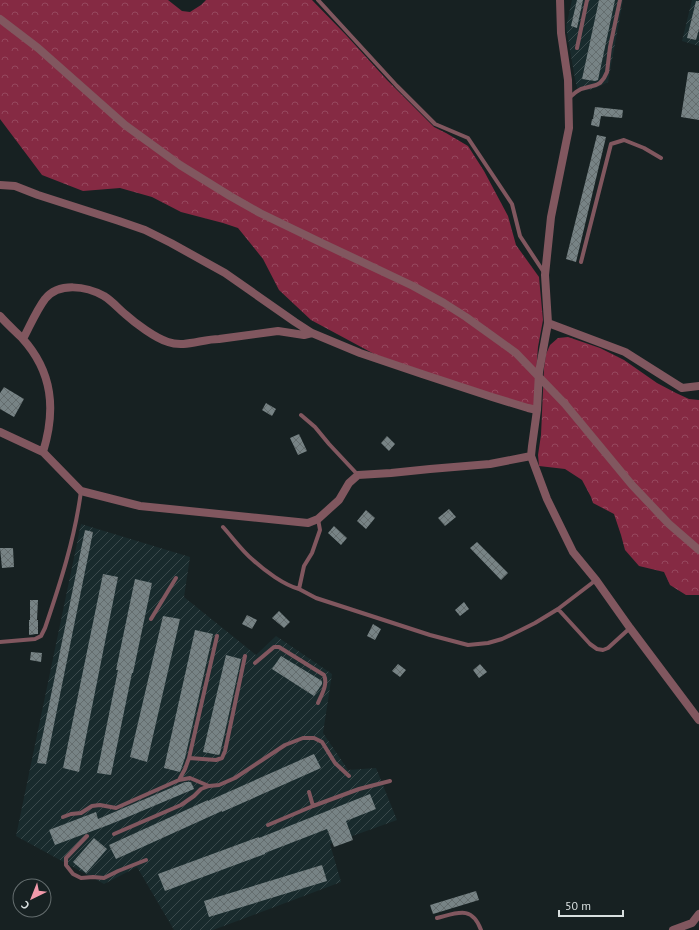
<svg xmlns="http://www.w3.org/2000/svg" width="699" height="930" viewBox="0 0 699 930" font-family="'PT Sans',sans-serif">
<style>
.industrial{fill:url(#industrial-furrows)}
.forest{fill:url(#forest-crowns)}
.building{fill:url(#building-cross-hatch)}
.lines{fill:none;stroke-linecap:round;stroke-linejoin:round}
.service{stroke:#81575f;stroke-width:4}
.minor{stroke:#81575f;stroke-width:8}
</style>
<defs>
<pattern id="industrial-furrows" width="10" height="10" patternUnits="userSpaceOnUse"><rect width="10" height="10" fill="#192b2d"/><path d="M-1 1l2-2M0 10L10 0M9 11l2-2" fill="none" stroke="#3a494b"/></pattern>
<pattern id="forest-crowns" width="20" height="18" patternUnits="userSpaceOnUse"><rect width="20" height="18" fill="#852a43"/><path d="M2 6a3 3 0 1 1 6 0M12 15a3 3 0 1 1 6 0" fill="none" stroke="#96485e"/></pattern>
<pattern id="building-cross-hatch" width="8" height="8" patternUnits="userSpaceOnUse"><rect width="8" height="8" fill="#778385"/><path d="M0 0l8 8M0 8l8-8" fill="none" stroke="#646d6e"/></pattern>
</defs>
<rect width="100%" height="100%" fill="#172122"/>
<path class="industrial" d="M572,0H623L608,82L598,87L589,90L578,91L575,79L566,27Z
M692,0H699V46L682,41Z
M81,524L190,557L184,597L256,655L276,636L332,674L323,733L348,770L376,768L397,820L330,844L341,882L213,930H174L137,867L104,884L16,836Z"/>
<path class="forest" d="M0,0H168L182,11L190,12L201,5L206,0H312L346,35L387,80L434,127L446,133L468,146L484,171L508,216L516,245L539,277L543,320L538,347L536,374V409L376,355L311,320L279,290L263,259L238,228L223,223L181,212L152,197L120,188L83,191L42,175L0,119Z
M568,337L600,348L624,360L657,383L676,393L689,399L699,400V595H686L670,585L664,572L639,566L625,550L621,535L614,514L593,503L591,497L582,480L565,469L539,466L538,455L541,435L544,368L546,354L550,345L558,338Z"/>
<path class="building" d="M577,0H583L577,28L571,26Z
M599,0H615L598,80L595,81L582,79Z
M696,1H699V29L696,40L687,38Z
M688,72L699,73V120L681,117Z
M595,107L623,110L622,118L601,116L599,127L591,125L592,119H593Z
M597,135L606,137L576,262L566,259Z
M4,387L24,399L14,417L0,409V393Z
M266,403L276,409L272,416L262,410Z
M299,434L307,451L298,455L290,438Z
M387,436L395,444L389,451L381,443Z
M449,509L456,517L445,526L438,518Z
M366,510L375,518L366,529L357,521Z
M334,526L347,538L341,545L328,533Z
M85,530L93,532L46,764L37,763Z
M477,542L508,573L501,580L470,548Z
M0,548H13L14,567L2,568Z
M103,574L118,577L79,772L63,768Z
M135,579L152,583L133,673H132L111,775L97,773L118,670H116Z
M30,600H38L37,620H38V634H36L29,635V620H30Z
M464,602L469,609L460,616L455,610Z
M279,611L290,622L284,628L272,618Z
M247,615L257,620L252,629L242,624Z
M163,616L180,619L147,762L130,757Z
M373,624L381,629L375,640L367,636Z
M195,630L213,634L185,758L180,772L164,768Z
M31,652L42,653L41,662L30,660Z
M226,655L241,659L225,732L220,753L219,755L203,752Z
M281,656L322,681V684L314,696L272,669Z
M398,664L406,670L400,677L392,671Z
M480,664L487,672L479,678L473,670Z
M314,754L321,768L222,812V811L116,859L109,845L208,800V801Z
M185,782H191L194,789L111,824L55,845L49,830L96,812L98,819Z
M370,794L376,809L346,821L353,840L334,847L327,829L265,853V854L165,891L158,874L259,837V838Z
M94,838L107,849L86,873L73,862Z
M322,865L327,881L209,917L204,901Z
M476,891L479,900L433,914L430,905Z"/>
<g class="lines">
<path class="service" d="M318,0L397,86L435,124L468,138L512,204L520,236L545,274
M577,48L587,0
M569,98L576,92L581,89L596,85L600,83L604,78L607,72L610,47L620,0
M581,262L611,144L624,140L644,148L661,158
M301,415L315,427L329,444L358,475
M318,519L320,530L312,553L304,566L299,589L316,598L430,635L468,645L488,643L502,639L519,631L535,623L558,609L596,580
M223,527C233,538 242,551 253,560C265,571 284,585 299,589
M558,609L590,644L597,649L603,650L608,648L630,628
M151,619L176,578
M217,636L189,758L216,760L222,758L225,751L245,656
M0,642L35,639L41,636L45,628C60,584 75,538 81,491
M255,663L274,647H279L324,675C328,684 322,694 318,703
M179,780L185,769L189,758
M309,792L313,806
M63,817L71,814L81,813L92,806L100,805L116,808L179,780L190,778L209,786
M268,825L313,806L359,789L390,781
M114,834L181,805L194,796L201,789L209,786L219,785L235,778L285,745L303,738H314L322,742L335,763L349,776
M87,836L66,858V865L73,874L81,878L93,877L104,878L118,871L146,860
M437,918C457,913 472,905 481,930"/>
<path class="minor" d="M0,19L38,48L125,125L180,165L230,196L260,213L322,243L413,286L444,303L466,317L516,353L565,404L632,485L669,524L699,550
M0,185L15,186L38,195L119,221L145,230L171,243L225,273L295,322L312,333L360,353L422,374L492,397L528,408L537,410
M0,316C7,324 15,331 22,338C53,372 56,410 43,452
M548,323L625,352L682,388L699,386
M23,339C30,326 36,311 45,299C59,282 86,286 104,296C112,301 118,308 125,314C135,323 155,338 168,342C184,348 202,339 219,339L278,331L304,335L312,333
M0,432L43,452L81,491L140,506L308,523L318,519L339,500L349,483L358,475L391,473L430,469L490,464L531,456L532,446L537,410L539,372L548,323L545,275L551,217L569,128L568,80L561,33L560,0
M531,456L547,499L573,552L596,580L630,628L699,720
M673,930L692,923L699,914"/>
</g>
<g transform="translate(32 898) rotate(223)"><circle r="19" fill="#172122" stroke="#646d6e"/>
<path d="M0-3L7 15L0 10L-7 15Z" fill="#f39aab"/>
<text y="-6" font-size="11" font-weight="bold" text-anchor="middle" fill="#d8dfdf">С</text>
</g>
<path d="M559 910v6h64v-6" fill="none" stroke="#d8dfdf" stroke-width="2"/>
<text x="565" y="910" font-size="12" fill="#d8dfdf" stroke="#172122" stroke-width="3" paint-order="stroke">50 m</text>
</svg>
